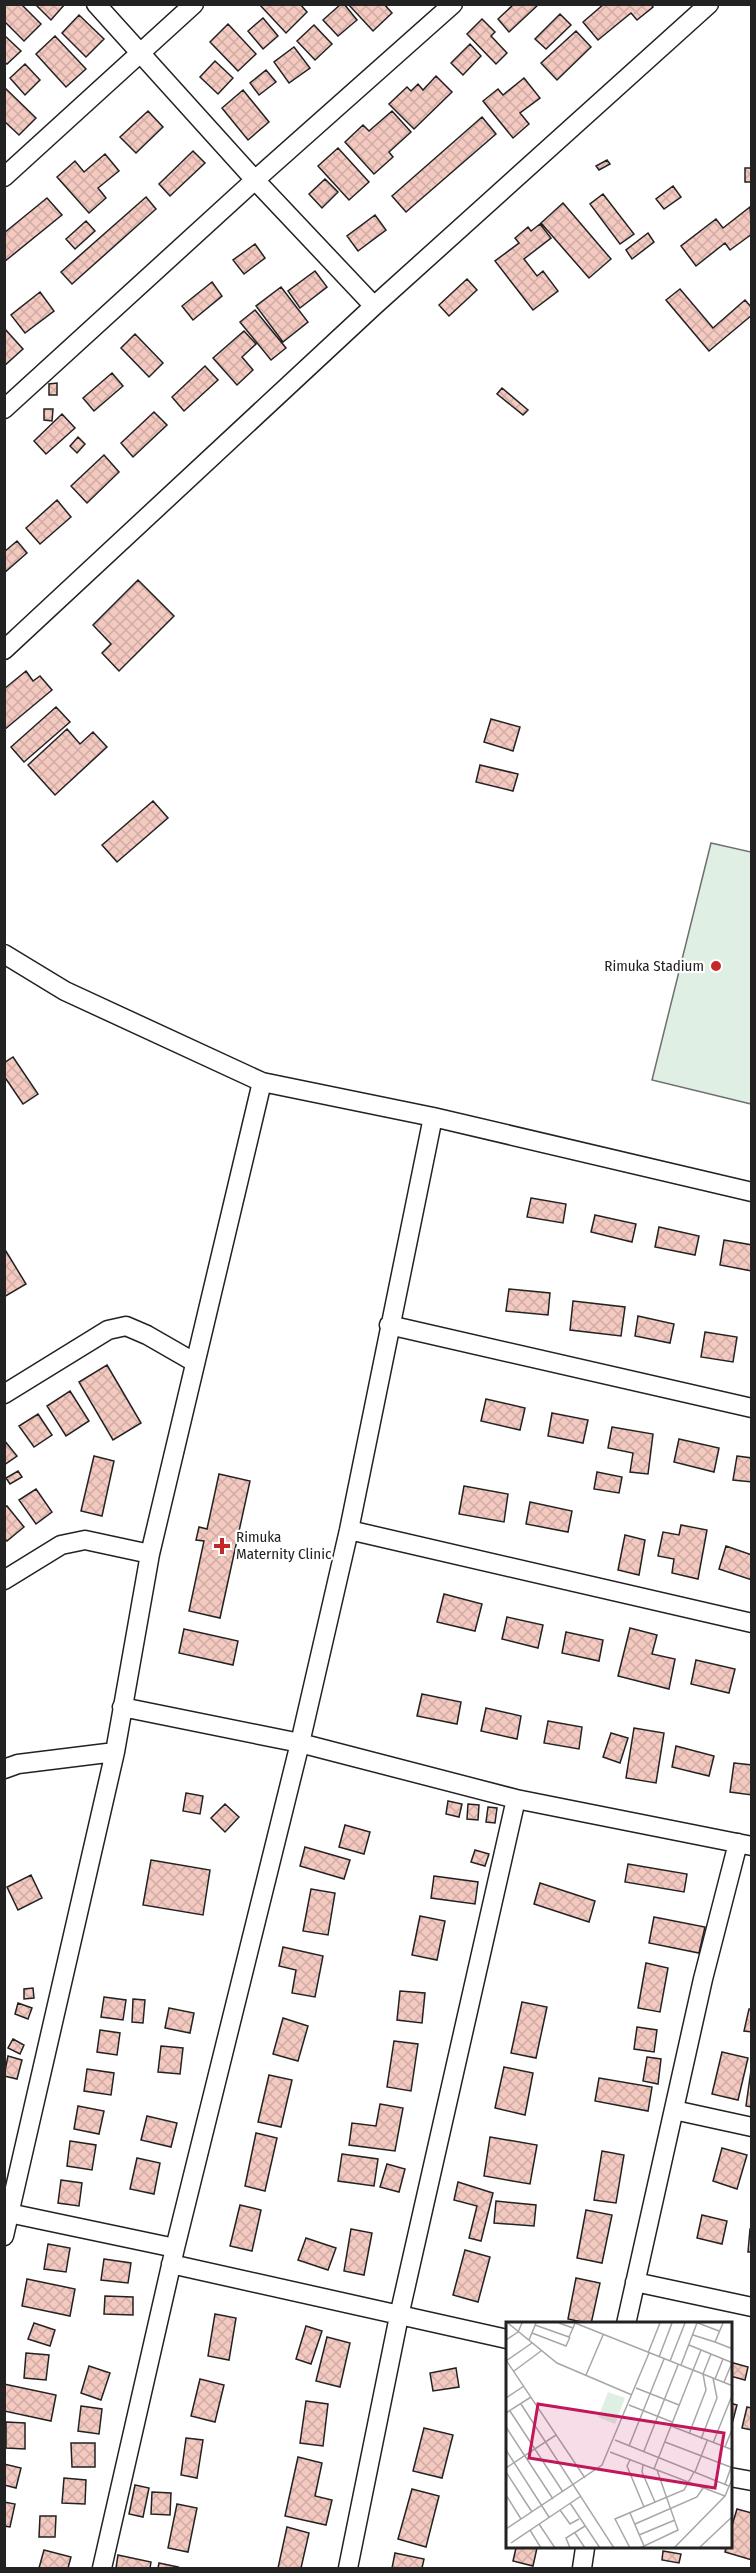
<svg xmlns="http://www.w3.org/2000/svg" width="756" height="2573" viewBox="0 0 756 2573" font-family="'Fira Sans Condensed',sans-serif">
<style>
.grass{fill:#e0efe3;stroke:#6f6f6f;stroke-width:1.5}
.building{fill:url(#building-cross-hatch);stroke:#222;stroke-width:1.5}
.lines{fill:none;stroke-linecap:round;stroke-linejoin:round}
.street-casing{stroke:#222;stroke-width:21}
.street{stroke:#fff;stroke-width:18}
.poi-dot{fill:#c62828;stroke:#fff;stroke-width:2}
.labels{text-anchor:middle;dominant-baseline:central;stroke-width:4.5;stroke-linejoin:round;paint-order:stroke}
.poi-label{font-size:15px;fill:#222;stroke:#fff;text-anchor:end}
.inset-road{fill:none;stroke:#a7a7a7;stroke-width:1.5}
.view{fill:#c2185b;fill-opacity:0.15;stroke:#c2185b;stroke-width:3}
.inset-edge{fill:none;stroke:#222;stroke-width:3}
</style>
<defs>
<pattern id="building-cross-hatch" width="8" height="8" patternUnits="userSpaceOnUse" patternTransform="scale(1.5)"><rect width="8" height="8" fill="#f3c9c0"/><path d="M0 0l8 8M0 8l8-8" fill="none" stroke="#d0aca5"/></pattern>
</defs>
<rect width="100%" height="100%" fill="#fff"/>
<path class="grass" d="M711,843L751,852V1104L652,1080Z"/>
<path class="building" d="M4,4H21L41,24L24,41L4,21Z
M35,4H65L51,20Z
M259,4H300L307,12L286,33Z
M341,4H344L357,20L338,36L323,20Z
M348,4H384L392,13L373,31Z
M514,4H539L509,32L498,19Z
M604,4H651L653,7L637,20L631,13L598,40L583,22Z
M560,14L571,25L546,49L535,39Z
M79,15L104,39L86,57L62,33Z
M263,18L278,36L263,49L248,31Z
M482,19L495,32L491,36L507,53L496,64L467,34Z
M228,24L256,54L238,71L210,42Z
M314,25L332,44L315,60L297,41Z
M576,31L591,47L557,80L541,63Z
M4,35L21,51L7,64L4,62Z
M55,36L86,69L66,87L36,54Z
M470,44L481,56L463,75L451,63Z
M294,47L310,68L289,83L274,62Z
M215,61L233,78L218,94L200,77Z
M25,64L40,80L25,95L10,78Z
M266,70L276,82L259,95L250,83Z
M436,76L452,92L414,129L389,104L407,87L411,91L418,84L423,90Z
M524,78L540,98L520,113L529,124L513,138L483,101L498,89L503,95Z
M4,87L36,118L19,135L4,121Z
M243,90L269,122L248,140L222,108Z
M148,111L163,127L136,153L120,137Z
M392,111L411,132L389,152L393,157L374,174L345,142L363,125L369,131Z
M482,117L496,134L406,212L392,196Z
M338,148L369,182L349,200L318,166Z
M193,151L205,163L170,196L159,184Z
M105,154L119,171L98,188L106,198L89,213L57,177L75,161L84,172Z
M607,160L610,164L599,170L596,166Z
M745,168H752V182H745Z
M325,179L338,192L322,208L309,194Z
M673,186L681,197L664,209L656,199Z
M603,194L634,234L620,244L590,204Z
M146,197L156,209L72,284L61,272Z
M47,198L62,215L4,262V233Z
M563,203L611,259L589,278L541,223Z
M750,207L752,234L730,250L725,243L696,266L681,246L716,219L723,228Z
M375,215L386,230L358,251L347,236Z
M86,221L95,231L75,249L66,239Z
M540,224L551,238L524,259L537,276L543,271L558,291L533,310L495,261L519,243L515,238L528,227L531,231Z
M648,233L654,242L632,259L626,250Z
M255,244L265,258L244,274L233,260Z
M315,271L327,287L300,308L288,291Z
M467,279L477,290L449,316L439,305Z
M212,282L222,296L193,320L182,306Z
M281,287L308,322L283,342L256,306Z
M680,289L713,328L745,300L752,308V315L709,351L666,300Z
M40,292L54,311L25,333L11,315Z
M255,310L286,348L271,360L240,322Z
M4,328L23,349L4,366Z
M244,331L256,344L242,357L253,370L237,385L213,358Z
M135,334L163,363L149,377L121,348Z
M205,366L218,380L184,411L172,397Z
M112,373L123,386L94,411L83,398Z
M57,383V395H49V384Z
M502,388L528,410L523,415L497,394Z
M44,409H53L52,421L44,420Z
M154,412L167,425L133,457L121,443Z
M62,414L75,428L46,454L34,441Z
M78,437L85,444L77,453L70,446Z
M104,455L119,472L87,503L71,486Z
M57,500L71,517L40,544L26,528Z
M17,541L27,553L4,573V552Z
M138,580L174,616L119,671L102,653L111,644L93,625Z
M26,671L33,681L40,676L52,690L4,730V689Z
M56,707L70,722L24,762L11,747Z
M491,719L520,727L513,751L484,742Z
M67,729L80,744L93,732L107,747L55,795L28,765Z
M480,765L518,774L513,791L476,782Z
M153,801L168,818L117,862L102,845Z
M13,1057L38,1094L23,1104L4,1076V1063Z
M531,1198L566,1204L563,1223L527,1217Z
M595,1215L636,1224L632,1242L591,1232Z
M659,1227L699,1236L695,1255L655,1247Z
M724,1240L752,1245V1271L720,1265Z
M4,1248L26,1284L4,1297Z
M509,1289L550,1293L548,1315L506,1311Z
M573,1301L625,1307L621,1336L570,1330Z
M638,1316L674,1324L670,1343L635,1336Z
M705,1332L737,1337L733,1362L701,1357Z
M107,1365L141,1423L113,1440L79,1382Z
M70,1391L89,1421L66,1436L47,1406Z
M486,1399L525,1408L520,1430L481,1421Z
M552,1413L588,1420L583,1443L548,1436Z
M38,1414L52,1435L34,1447L19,1426Z
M612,1427L653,1434L648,1474L630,1472L633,1453L608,1448Z
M679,1439L719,1448L714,1472L674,1462Z
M4,1440L17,1456L4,1465Z
M94,1456L114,1461L102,1516L81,1511Z
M737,1456L752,1458V1482L733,1480Z
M18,1471L22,1477L10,1484L6,1478Z
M597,1472L622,1477L619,1493L594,1489Z
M219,1474L250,1481L220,1618L189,1611L204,1541L196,1540L199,1527L207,1529Z
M464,1486L508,1494L504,1522L459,1514Z
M36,1489L52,1512L36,1524L19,1500Z
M530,1502L572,1511L568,1532L526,1524Z
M7,1506L24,1527L7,1541L4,1538V1507Z
M681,1525L707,1530L698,1579L672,1573L674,1559L658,1556L663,1532L679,1535Z
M625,1535L645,1540L639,1575L618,1570Z
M726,1546L752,1555V1580L719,1569Z
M444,1594L482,1604L475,1631L437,1622Z
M507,1617L543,1625L538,1648L502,1639Z
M630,1628L657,1635L652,1654L675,1659L669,1689L618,1676Z
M184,1629L238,1641L233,1665L179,1653Z
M566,1632L603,1640L599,1661L562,1653Z
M696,1660L735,1669L729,1693L691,1684Z
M422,1694L461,1702L457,1724L417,1716Z
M486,1708L521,1716L517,1739L481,1731Z
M548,1721L582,1727L579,1749L544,1743Z
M634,1728L664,1733L656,1783L626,1778Z
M611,1733L628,1738L620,1763L603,1757Z
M676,1746L714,1756L709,1776L672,1767Z
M734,1763L752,1765V1795L730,1792Z
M186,1793L203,1796L200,1814L183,1811Z
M448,1801L462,1804L459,1817L446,1814Z
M225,1804L239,1817L225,1832L211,1818Z
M468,1804L479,1805L478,1820L467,1819Z
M488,1807L497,1808L495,1823L486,1822Z
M345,1825L370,1832L364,1854L339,1847Z
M305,1847L350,1860L344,1879L300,1866Z
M475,1850L489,1854L485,1866L471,1862Z
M151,1860L210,1870L203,1915L143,1905Z
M628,1864L687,1874L684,1892L625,1882Z
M31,1875L42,1898L18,1910L7,1887Z
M434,1876L478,1882L475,1904L431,1898Z
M540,1883L595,1901L589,1922L534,1904Z
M311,1889L335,1893L328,1935L303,1931Z
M420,1916L445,1921L437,1960L412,1955Z
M654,1917L705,1927L699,1953L649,1943Z
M283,1947L323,1956L315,1997L292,1993L296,1970L279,1966Z
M646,1963L668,1968L660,2012L638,2008Z
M33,1988L34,1998L24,1999V1989Z
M400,1991L425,1993L422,2023L397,2020Z
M104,1997L126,2000L123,2020L101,2017Z
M133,1999L145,2000L143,2023L132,2022Z
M522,2002L547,2007L536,2058L511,2053Z
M18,2003L32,2008L28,2019L15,2014Z
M169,2008L194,2013L190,2033L165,2028Z
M749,2009H752V2032L744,2031Z
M283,2018L308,2026L298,2061L273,2054Z
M637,2027L657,2030L654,2052L634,2049Z
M100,2030L120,2033L117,2055L97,2052Z
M13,2039L24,2045L20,2054L8,2048Z
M394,2041L418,2044L411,2091L387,2087Z
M161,2046L183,2048L180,2074L158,2072Z
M722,2052L748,2058L738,2100L712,2094Z
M8,2056L22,2060L17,2079L4,2076Z
M647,2057L661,2059L658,2084L643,2081Z
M752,2063V2107L746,2106Z
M504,2067L533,2073L525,2115L495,2108Z
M87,2069L114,2073L111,2095L84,2091Z
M269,2075L292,2080L281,2127L258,2122Z
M599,2078L652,2087L648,2111L595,2101Z
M380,2104L403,2108L395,2151L349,2145L352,2123L376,2126Z
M78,2106L104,2111L99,2134L74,2129Z
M147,2116L177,2123L171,2147L141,2140Z
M256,2133L277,2138L265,2191L245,2186Z
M490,2137L537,2145L530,2184L484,2176Z
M70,2141L96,2145L92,2170L67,2166Z
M722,2148L747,2155L737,2189L713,2181Z
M602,2151L624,2155L616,2203L594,2200Z
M342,2154L378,2159L374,2186L338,2181Z
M137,2158L160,2163L154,2194L130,2189Z
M387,2164L405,2169L399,2192L380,2187Z
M61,2180L82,2183L79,2206L58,2203Z
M458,2182L493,2193L481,2241L469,2238L477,2206L454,2200Z
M496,2201L536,2205L534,2226L494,2223Z
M240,2205L261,2210L252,2251L230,2246Z
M586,2210L612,2215L602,2263L577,2258Z
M702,2215L727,2221L722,2244L697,2238Z
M351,2229L372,2233L364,2275L344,2271Z
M750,2229H752V2252H748Z
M306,2238L336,2248L328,2270L298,2260Z
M48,2244L70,2248L66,2272L44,2269Z
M465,2250L490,2257L478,2302L453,2295Z
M104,2259L131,2263L128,2283L101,2280Z
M576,2278L600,2283L591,2324L568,2319Z
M27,2279L75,2289L70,2316L22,2306Z
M105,2296L133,2297V2315L104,2314Z
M215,2314L236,2318L229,2360L208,2356Z
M34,2323L55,2330L50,2346L28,2339Z
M306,2326L322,2331L311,2364L296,2359Z
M327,2337L350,2343L340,2387L316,2381Z
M26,2353L49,2355L46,2380L24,2378Z
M730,2362L748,2367L745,2380L730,2376Z
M89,2366L110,2373L101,2400L81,2393Z
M456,2368L459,2387L433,2391L430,2373Z
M200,2379L224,2385L215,2422L191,2416Z
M4,2384L56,2395L51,2421L4,2411Z
M306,2401L328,2404L323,2446L300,2443Z
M730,2403L737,2405L732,2424H730Z
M81,2406L102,2409L99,2434L78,2431Z
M747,2407L752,2408V2430L742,2428Z
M6,2422L25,2423V2449L6,2448Z
M424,2428L453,2435L442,2478L413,2471Z
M186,2438L203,2440L197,2478L181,2475Z
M71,2443H95V2467H72Z
M298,2457L322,2463L315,2496L332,2500L326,2525L285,2516Z
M4,2464L21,2468L16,2488L4,2485Z
M64,2478L86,2480L85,2504L62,2503Z
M135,2485L149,2488L143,2517L129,2514Z
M412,2489L439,2496L426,2547L398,2539Z
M152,2492L171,2493L170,2515L151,2514Z
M4,2502L15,2504L10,2527L4,2526Z
M177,2504L197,2508L188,2552L168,2548Z
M737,2509L752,2513V2560L725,2552L726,2548H730V2532Z
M40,2516H56L55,2537H39Z
M287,2527L309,2533L301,2568H278Z
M516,2548H537L533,2566L513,2561Z
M44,2550L71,2557L68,2568H39Z
M663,2551L681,2554L679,2563L662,2560Z
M395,2553L424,2559L422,2568H392Z
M118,2555L151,2562L150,2568H116Z
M159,2563L178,2567L177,2568H158Z"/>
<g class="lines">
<g class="street-casing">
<path id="street" d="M96,4L255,180L374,306
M4,177L194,4
M4,409L255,180L453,4
M4,650L374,306L709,4
M4,954L65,991L262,1082L433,1117L752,1192
M389,1325L752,1408
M4,1394L108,1330L126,1326L147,1335L194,1362
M349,1530L752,1623
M4,1580L61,1545L85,1540L150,1554
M122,1707L300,1743L516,1799L752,1846
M4,1769L18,1764L115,1752
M674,2110L752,2127
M4,2212L175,2248
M4,2236L115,1752L150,1554L262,1082
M171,2264L507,2339
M635,2282L752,2307
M626,2324L703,1979L738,1843
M730,2477L752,2481
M102,2568L175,2248L300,1743L349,1530L433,1117
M348,2568L399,2316L516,1799
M582,2568L585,2548"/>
</g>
<use href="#street" class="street"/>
</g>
<g class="poi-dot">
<circle cx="716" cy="966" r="6"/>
<path d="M219 1537h6v6h6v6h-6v6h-6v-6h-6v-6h6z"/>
</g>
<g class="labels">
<g class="poi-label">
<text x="704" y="966">Rimuka Stadium</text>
<text x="236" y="1537" text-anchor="start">Rimuka<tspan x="236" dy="17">Maternity Clinic</tspan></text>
</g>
</g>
<g transform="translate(506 2322)">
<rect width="226" height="226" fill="#fff"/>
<path d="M102,70L119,76L109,102L92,95Z" fill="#e0efe3"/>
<path class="inset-road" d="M2,1L51,41L126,73M53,1L67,6L69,1L227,64M192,1L213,9M29,3L63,15L67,6M26,11L60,24L64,15M187,13L209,20L217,1M0,18L12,10L16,1M23,18L30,1M209,20L227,27M183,23L227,41M142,31L154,1M153,35L166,1M0,38L79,156M0,39L26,21M164,39L179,1M175,43L191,1M8,49L35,29M80,53L97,13M209,57L217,37M218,60L226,41M130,66L173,83M0,76L18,64M15,82L108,226M123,83L166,100M4,89L57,170M0,91L25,75M165,104L227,128M0,105L47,177M183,112L200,68L197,52L205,32M195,117L211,76L207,56M109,118L223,164M159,120L227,146M207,121L227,71M123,124L158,37M219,125L227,105M0,128L43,195M138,129L172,43M104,130L219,174L168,226M124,138L121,144L138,185M137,143L136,150L149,180M0,146L50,113M148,147L195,28M0,150L26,190M189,150L201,119M219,162L227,140M0,173L15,197M219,174L227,155M64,181L94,226M54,188L64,202L73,197M124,191L138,224M33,202L49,226M129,202L191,175L197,166M0,207L96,143L143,31M24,208L35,226M69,211L79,226M133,213L169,198M5,221L75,174M64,226L60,216L79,204M124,226L109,197L178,168L188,150M134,226L172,208L151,148M193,226L227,194"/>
<path class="view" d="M32,82L218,111L209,166L23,136Z"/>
<rect width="226" height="226" class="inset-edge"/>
</g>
<rect width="756" height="2573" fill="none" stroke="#222222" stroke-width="12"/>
</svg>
